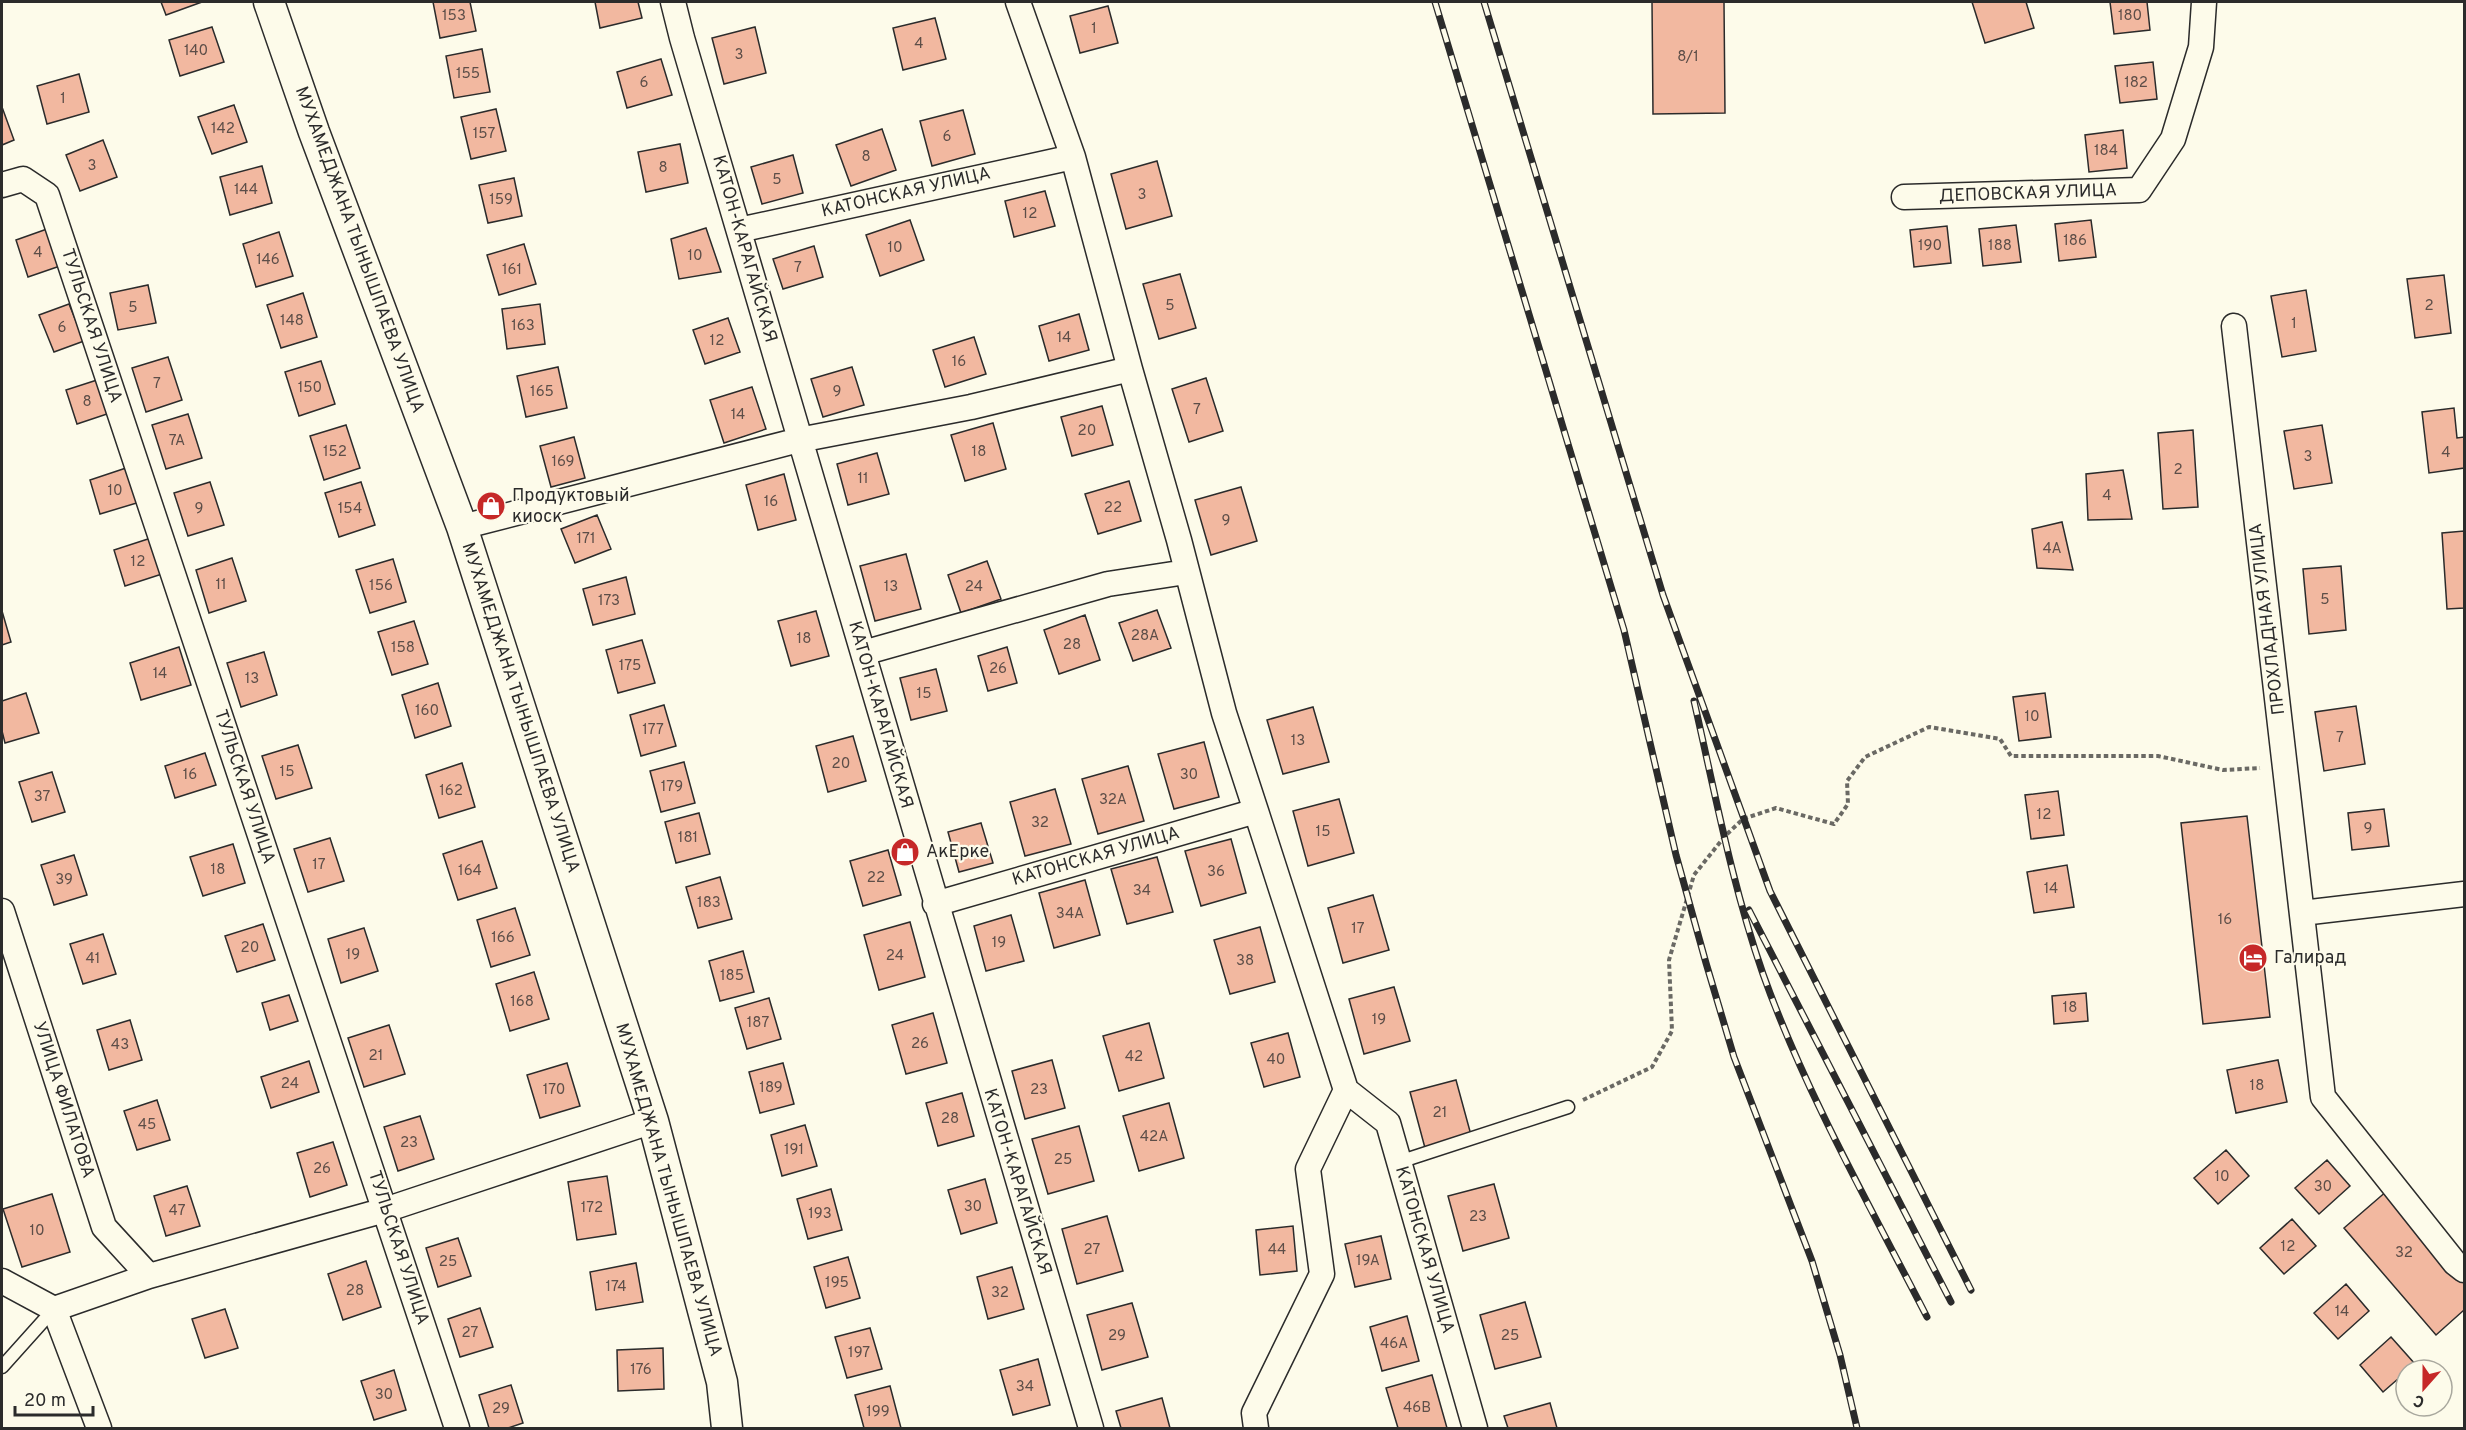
<svg xmlns="http://www.w3.org/2000/svg" width="2466" height="1430" viewBox="0 0 2466 1430" font-family="Overpass,sans-serif">
<style>
.building{fill:#f2b8a0;stroke:#2b2b2b;stroke-width:1.5}
.lines{fill:none;stroke-linecap:round;stroke-linejoin:round}
.service-casing{stroke:#2b2b2b;stroke-width:15}
.minor-casing{stroke:#2b2b2b;stroke-width:27}
.tertiary-casing{stroke:#2b2b2b;stroke-width:33}
.path{stroke:#6a6964;stroke-width:4;stroke-dasharray:4.5 3;stroke-linecap:butt}
.service{stroke:#fdfbea;stroke-width:12}
.minor{stroke:#fdfbea;stroke-width:24}
.tertiary{stroke:#fdfbea;stroke-width:30}
.rail-casing{stroke:#2b2b2b;stroke-width:7}
.rail{stroke:#fdfbea;stroke-width:4.5;stroke-dasharray:14;stroke-linecap:butt}
.labels{text-anchor:middle;dominant-baseline:central;stroke-width:4.5;stroke-linejoin:round;paint-order:stroke}
.number-label{font-size:15px;fill:#5d4e48}
.street-label{font-size:18px;fill:#2b2b2b;stroke:#fdfbea}
.poi-label{font-size:18px;fill:#2b2b2b;stroke:#fdfbea;text-anchor:start}
</style>
<rect width="100%" height="100%" fill="#fdfbea"/>
<path class="building" d="M161,2H202L166,15Z
M433,2H470L476,31L440,38Z
M595,2H638L642,18L600,28Z
M1652,2H1724L1725,113L1653,114Z
M1972,2H2026L2034,28L1985,43Z
M2110,2H2147L2150,30L2114,34Z
M1108,6L1118,43L1080,53L1070,16Z
M935,18L946,59L903,70L893,28Z
M212,27L224,62L180,76L169,40Z
M755,27L766,73L724,84L712,38Z
M482,49L490,92L454,98L446,56Z
M661,59L672,95L627,108L617,72Z
M2153,62L2157,99L2120,103L2115,66Z
M79,74L89,112L47,124L37,86Z
M234,105L247,142L212,154L198,117Z
M2,107L14,140L2,145Z
M496,109L506,151L471,159L461,117Z
M963,110L975,154L932,166L920,121Z
M882,129L896,170L851,186L836,145Z
M2123,130L2127,168L2089,172L2085,135Z
M103,140L117,177L80,191L66,155Z
M680,144L688,183L646,192L638,152Z
M793,155L803,193L762,204L751,167Z
M1157,161L1172,216L1126,229L1111,174Z
M262,166L272,203L230,215L220,177Z
M514,178L522,216L488,223L479,185Z
M1045,191L1055,226L1014,237L1005,201Z
M910,220L924,260L880,276L866,235Z
M2091,220L2096,257L2059,261L2055,224Z
M2016,225L2021,262L1983,266L1979,229Z
M1947,226L1951,263L1914,267L1910,230Z
M706,228L721,272L679,279L671,239Z
M47,229L60,266L28,277L16,240Z
M279,232L293,276L256,287L243,244Z
M524,244L536,284L499,295L487,255Z
M814,246L823,277L783,289L773,259Z
M1180,274L1196,328L1159,339L1143,284Z
M2444,275L2451,333L2415,338L2407,279Z
M148,285L156,323L118,330L110,293Z
M2306,290L2316,351L2282,357L2271,296Z
M303,293L317,337L281,348L267,305Z
M69,304L84,341L54,352L39,315Z
M540,304L545,344L507,349L502,309Z
M1079,314L1089,350L1049,361L1039,326Z
M728,318L740,352L705,364L693,330Z
M974,337L986,374L945,387L933,350Z
M168,357L182,400L146,412L132,368Z
M321,361L335,404L299,416L285,372Z
M558,367L567,408L526,417L517,376Z
M852,367L864,405L823,417L811,379Z
M1206,378L1223,431L1189,442L1172,389Z
M97,380L107,414L77,424L66,390Z
M752,387L766,429L724,443L710,400Z
M1102,406L1113,445L1072,456L1061,417Z
M2454,408L2457,438L2464,437V468L2429,473L2422,412Z
M188,414L202,458L166,469L152,425Z
M993,423L1006,469L965,481L951,435Z
M346,425L360,468L324,480L310,436Z
M2322,425L2332,483L2294,489L2284,431Z
M2193,430L2198,507L2163,509L2158,433Z
M574,437L585,478L551,487L540,446Z
M877,453L889,494L848,505L837,464Z
M129,467L140,502L100,514L90,480Z
M2123,470L2132,519L2088,520L2086,474Z
M784,474L796,520L758,530L746,485Z
M1129,481L1141,521L1098,534L1085,494Z
M210,482L224,525L188,536L174,493Z
M361,482L375,525L339,537L325,493Z
M1241,487L1257,541L1211,555L1195,500Z
M597,515L611,549L575,563L561,529Z
M2062,522L2073,570L2037,568L2032,529Z
M2464,531V608L2447,609L2442,533Z
M151,538L162,574L125,586L114,550Z
M906,554L921,609L875,621L860,566Z
M232,558L246,601L209,613L196,570Z
M393,559L406,602L370,613L356,570Z
M987,561L1001,599L961,613L948,575Z
M2341,566L2346,630L2309,634L2303,569Z
M626,577L635,614L593,625L583,589Z
M1157,610L1171,648L1133,661L1119,623Z
M2,611L11,642L2,645Z
M816,611L829,656L791,666L778,621Z
M1085,615L1100,660L1059,674L1044,630Z
M414,621L428,664L392,675L378,632Z
M642,640L655,683L618,693L606,650Z
M179,647L191,685L141,700L130,663Z
M1007,647L1017,683L988,691L978,656Z
M264,652L277,695L241,707L227,663Z
M936,669L947,711L911,720L900,678Z
M438,683L451,726L415,738L402,695Z
M26,693L39,733L5,743L2,731V701Z
M2045,693L2051,737L2019,741L2013,697Z
M664,705L676,746L641,756L630,715Z
M2356,706L2365,764L2324,771L2315,712Z
M1313,707L1329,762L1283,774L1267,720Z
M853,736L866,781L828,792L816,746Z
M1204,742L1219,797L1174,809L1158,754Z
M298,745L312,788L276,799L262,756Z
M205,753L216,785L175,798L165,766Z
M684,762L695,803L661,812L650,771Z
M462,763L475,807L439,818L426,775Z
M1128,766L1144,821L1098,834L1082,779Z
M52,772L65,812L32,822L19,782Z
M1055,789L1071,844L1025,856L1010,802Z
M2058,791L2064,835L2031,839L2025,795Z
M1339,799L1354,853L1308,866L1293,811Z
M2384,809L2389,846L2352,850L2348,813Z
M699,813L710,854L676,863L665,822Z
M2247,816L2270,1017L2203,1024L2181,823Z
M981,823L993,863L959,872L948,832Z
M330,838L344,881L308,892L294,849Z
M1231,839L1246,893L1201,906L1185,851Z
M482,841L497,888L458,900L443,854Z
M233,844L245,883L203,896L190,857Z
M888,850L901,895L863,906L850,861Z
M74,855L87,895L54,905L41,865Z
M1157,857L1173,912L1127,924L1111,869Z
M2067,865L2074,907L2034,913L2027,872Z
M720,877L732,919L698,928L686,887Z
M1085,880L1100,935L1054,948L1039,893Z
M1373,895L1389,950L1343,963L1328,908Z
M515,908L530,955L491,967L477,920Z
M1011,915L1024,961L986,971L974,926Z
M910,922L925,977L879,990L864,935Z
M263,924L275,960L237,972L225,936Z
M1260,927L1275,982L1230,994L1214,940Z
M364,928L378,971L341,983L328,939Z
M103,934L116,974L83,984L70,944Z
M743,951L754,992L720,1001L709,961Z
M534,972L549,1019L510,1031L496,984Z
M1394,987L1410,1041L1364,1054L1349,999Z
M2086,993L2088,1021L2054,1024L2052,996Z
M289,995L298,1021L270,1030L262,1003Z
M769,998L781,1039L747,1049L735,1008Z
M933,1013L947,1063L906,1074L892,1025Z
M130,1020L142,1060L109,1070L97,1030Z
M1149,1023L1164,1078L1119,1091L1103,1036Z
M389,1025L405,1074L364,1087L348,1038Z
M1288,1033L1300,1077L1264,1087L1251,1043Z
M1052,1060L1065,1108L1025,1119L1012,1071Z
M2278,1060L2287,1102L2236,1113L2227,1070Z
M309,1061L319,1092L271,1108L261,1077Z
M567,1063L580,1106L540,1118L527,1075Z
M783,1063L794,1104L760,1113L749,1072Z
M1456,1080L1471,1135L1425,1148L1410,1092Z
M962,1093L974,1136L938,1146L926,1103Z
M157,1100L170,1140L137,1150L124,1111Z
M1169,1103L1184,1158L1139,1171L1123,1116Z
M420,1116L434,1159L398,1171L384,1127Z
M805,1125L817,1166L782,1176L771,1135Z
M1079,1126L1094,1181L1048,1194L1032,1139Z
M333,1142L347,1185L310,1197L297,1153Z
M2226,1150L2249,1176L2218,1204L2194,1178Z
M2327,1160L2350,1186L2319,1214L2295,1188Z
M607,1176L616,1234L577,1240L568,1182Z
M985,1179L997,1223L961,1234L948,1190Z
M1494,1184L1509,1238L1463,1251L1448,1196Z
M187,1186L200,1226L166,1236L154,1196Z
M831,1189L842,1230L808,1239L797,1199Z
M2388,1190L2464,1279V1310L2436,1335L2344,1228Z
M52,1194L70,1252L22,1267L3,1209Z
M1107,1216L1123,1271L1077,1284L1062,1229Z
M2292,1219L2316,1246L2284,1274L2260,1248Z
M1293,1226L1297,1271L1260,1275L1256,1230Z
M1381,1236L1391,1279L1355,1287L1345,1244Z
M458,1238L471,1276L438,1287L426,1248Z
M848,1257L860,1298L826,1308L814,1267Z
M366,1261L381,1307L343,1320L328,1274Z
M636,1263L643,1302L596,1310L590,1272Z
M1012,1267L1024,1309L988,1319L977,1277Z
M2346,1284L2369,1311L2338,1339L2314,1313Z
M1525,1302L1541,1357L1495,1369L1480,1315Z
M1132,1303L1148,1357L1102,1370L1087,1315Z
M480,1308L493,1347L460,1357L448,1319Z
M225,1309L238,1348L205,1358L192,1319Z
M1407,1316L1419,1361L1382,1371L1370,1327Z
M870,1328L882,1369L847,1378L835,1337Z
M2391,1337L2415,1364L2383,1392L2360,1365Z
M663,1348L664,1389L618,1391L617,1350Z
M1038,1359L1050,1405L1013,1415L1000,1370Z
M394,1370L406,1410L374,1420L361,1381Z
M1432,1375L1447,1428H1398L1386,1388Z
M511,1385L523,1423L508,1428H489L479,1395Z
M890,1386L901,1428H864L855,1395Z
M1162,1398L1170,1428H1121L1116,1411Z
M1550,1403L1557,1428H1508L1504,1416Z"/>
<g class="lines">
<g class="service-casing">
<path id="service" d="M1399,1162L1568,1107
M2,1367L54,1309"/>
</g>
<g class="minor-casing">
<path id="minor" d="M673,2L682,38L1091,1428
M1018,2L1073,157
M2,185L23,179L47,195L457,1428
M1904,197L2139,190L2173,139L2201,47L2204,2
M739,230L1073,157L1130,369L1179,540L1224,713L1256,811L935,904
M2234,326L2323,1097L2455,1263L2464,1270
M462,527L799,440L971,407L1130,369
M863,653L1108,584L1186,572
M1256,811L1346,1090L1388,1123L1475,1428
M2,911L104,1227L149,1276
M2302,913L2464,894
M2,1281L54,1309L149,1276L385,1210L653,1121
M54,1309L99,1428
M1256,1428L1254,1413L1322,1274L1308,1169L1346,1090"/>
</g>
<g class="tertiary-casing">
<path id="tertiary" d="M269,2L314,132L462,527L653,1121L722,1382L727,1428"/>
</g>
<path class="path" d="M1583,1100L1652,1067L1672,1031L1669,960L1694,875L1725,836L1743,819L1776,808L1834,824L1848,804L1847,781L1865,757L1929,727L2000,739L2011,756H2158L2223,770L2260,768"/>
<use href="#service" class="service"/>
<use href="#minor" class="minor"/>
<use href="#tertiary" class="tertiary"/>
<g class="rail-casing">
<path id="rail" d="M1435,2L1624,630L1676,855L1706,963L1734,1057L1812,1261L1840,1355L1857,1428
M1484,2L1663,595L1770,891L1971,1290
M1694,701C1715,793 1732,885 1763,974C1805,1092 1870,1206 1927,1317
M1749,910L1951,1302"/>
</g>
<use href="#rail" class="rail"/>
</g>
<defs>
<g id="shop-disc" transform="scale(1.5)"><circle r="9.5" fill="#c62828" stroke="#fdfbea"/><path d="M-5-2.5h2.3a2.7 3.5 0 0 1 5.4 0H5L5.5 6h-11ZM-1.5-2.5h3a1.5 2.3 0 0 0-3 0Z" fill="#fff"/></g>
<g id="hotel-disc" transform="scale(1.5)"><circle r="9.5" fill="#c62828" stroke="#fdfbea"/><path d="M-6-4.5h1.5V1H6V5H4.5V3h-9V5H-6ZM-4 0a1.8 1.8 0 1 1 3.6 0ZM.5 0V-2.5h3Q6-2.5 6 0Z" fill="#fff"/></g>
</defs>
<g fill-rule="evenodd">
<use href="#shop-disc" x="491" y="506"/>
<use href="#shop-disc" x="905" y="852"/>
<use href="#hotel-disc" x="2253" y="958"/>
</g>
<g class="labels">
<g class="number-label">
<text x="454" y="16">153</text>
<text x="2130" y="16">180</text>
<text x="1094" y="29">1</text>
<text x="919" y="44">4</text>
<text x="196" y="51">140</text>
<text x="739" y="55">3</text>
<text x="1688" y="57">8/1</text>
<text x="468" y="74">155</text>
<text x="644" y="83">6</text>
<text x="2136" y="83">182</text>
<text x="63" y="99">1</text>
<text x="223" y="129">142</text>
<text x="484" y="134">157</text>
<text x="947" y="137">6</text>
<text x="2106" y="151">184</text>
<text x="866" y="157">8</text>
<text x="92" y="166">3</text>
<text x="663" y="168">8</text>
<text x="777" y="180">5</text>
<text x="246" y="190">144</text>
<text x="1142" y="195">3</text>
<text x="501" y="200">159</text>
<text x="1030" y="214">12</text>
<text x="2075" y="241">186</text>
<text x="1930" y="246">190</text>
<text x="2000" y="246">188</text>
<text x="895" y="248">10</text>
<text x="38" y="253">4</text>
<text x="695" y="256">10</text>
<text x="268" y="260">146</text>
<text x="798" y="268">7</text>
<text x="512" y="270">161</text>
<text x="1170" y="306">5</text>
<text x="2429" y="306">2</text>
<text x="133" y="308">5</text>
<text x="292" y="321">148</text>
<text x="2294" y="324">1</text>
<text x="523" y="326">163</text>
<text x="62" y="328">6</text>
<text x="1064" y="338">14</text>
<text x="717" y="341">12</text>
<text x="959" y="362">16</text>
<text x="157" y="384">7</text>
<text x="310" y="388">150</text>
<text x="542" y="392">165</text>
<text x="837" y="392">9</text>
<text x="87" y="402">8</text>
<text x="1197" y="410">7</text>
<text x="738" y="415">14</text>
<text x="1087" y="431">20</text>
<text x="177" y="441">7А</text>
<text x="335" y="452">152</text>
<text x="979" y="452">18</text>
<text x="2446" y="453">4</text>
<text x="2308" y="457">3</text>
<text x="563" y="462">169</text>
<text x="2178" y="470">2</text>
<text x="863" y="479">11</text>
<text x="115" y="491">10</text>
<text x="2107" y="496">4</text>
<text x="771" y="502">16</text>
<text x="1113" y="508">22</text>
<text x="199" y="509">9</text>
<text x="350" y="509">154</text>
<text x="1226" y="521">9</text>
<text x="586" y="539">171</text>
<text x="2052" y="549">4А</text>
<text x="138" y="562">12</text>
<text x="221" y="585">11</text>
<text x="381" y="586">156</text>
<text x="891" y="587">13</text>
<text x="974" y="587">24</text>
<text x="2325" y="600">5</text>
<text x="609" y="601">173</text>
<text x="1145" y="636">28А</text>
<text x="804" y="639">18</text>
<text x="1072" y="645">28</text>
<text x="403" y="648">158</text>
<text x="630" y="666">175</text>
<text x="998" y="669">26</text>
<text x="160" y="674">14</text>
<text x="252" y="679">13</text>
<text x="924" y="694">15</text>
<text x="427" y="711">160</text>
<text x="2032" y="717">10</text>
<text x="653" y="730">177</text>
<text x="2340" y="738">7</text>
<text x="1298" y="741">13</text>
<text x="841" y="764">20</text>
<text x="287" y="772">15</text>
<text x="190" y="775">16</text>
<text x="1189" y="775">30</text>
<text x="672" y="787">179</text>
<text x="451" y="791">162</text>
<text x="42" y="797">37</text>
<text x="1113" y="800">32А</text>
<text x="2044" y="815">12</text>
<text x="1040" y="823">32</text>
<text x="2368" y="829">9</text>
<text x="1323" y="832">15</text>
<text x="688" y="838">181</text>
<text x="319" y="865">17</text>
<text x="218" y="870">18</text>
<text x="470" y="871">164</text>
<text x="1216" y="872">36</text>
<text x="876" y="878">22</text>
<text x="64" y="880">39</text>
<text x="2051" y="889">14</text>
<text x="1142" y="891">34</text>
<text x="709" y="903">183</text>
<text x="1070" y="914">34А</text>
<text x="2225" y="920">16</text>
<text x="1358" y="929">17</text>
<text x="503" y="938">166</text>
<text x="999" y="943">19</text>
<text x="250" y="948">20</text>
<text x="353" y="955">19</text>
<text x="895" y="956">24</text>
<text x="93" y="959">41</text>
<text x="1245" y="961">38</text>
<text x="732" y="976">185</text>
<text x="522" y="1002">168</text>
<text x="2070" y="1008">18</text>
<text x="1379" y="1020">19</text>
<text x="758" y="1023">187</text>
<text x="920" y="1044">26</text>
<text x="120" y="1045">43</text>
<text x="376" y="1056">21</text>
<text x="1134" y="1057">42</text>
<text x="1276" y="1060">40</text>
<text x="290" y="1084">24</text>
<text x="2257" y="1086">18</text>
<text x="771" y="1088">189</text>
<text x="554" y="1090">170</text>
<text x="1039" y="1090">23</text>
<text x="1440" y="1113">21</text>
<text x="950" y="1119">28</text>
<text x="147" y="1125">45</text>
<text x="1154" y="1137">42А</text>
<text x="409" y="1143">23</text>
<text x="794" y="1150">191</text>
<text x="1063" y="1160">25</text>
<text x="322" y="1169">26</text>
<text x="2222" y="1177">10</text>
<text x="2323" y="1187">30</text>
<text x="973" y="1207">30</text>
<text x="592" y="1208">172</text>
<text x="177" y="1211">47</text>
<text x="820" y="1214">193</text>
<text x="1478" y="1217">23</text>
<text x="37" y="1231">10</text>
<text x="2288" y="1247">12</text>
<text x="1092" y="1250">27</text>
<text x="1277" y="1250">44</text>
<text x="2404" y="1253">32</text>
<text x="1368" y="1261">19А</text>
<text x="448" y="1262">25</text>
<text x="837" y="1283">195</text>
<text x="616" y="1287">174</text>
<text x="355" y="1291">28</text>
<text x="1000" y="1293">32</text>
<text x="2342" y="1312">14</text>
<text x="470" y="1333">27</text>
<text x="1117" y="1336">29</text>
<text x="1510" y="1336">25</text>
<text x="1394" y="1344">46А</text>
<text x="859" y="1353">197</text>
<text x="641" y="1370">176</text>
<text x="1025" y="1387">34</text>
<text x="384" y="1395">30</text>
<text x="1417" y="1408">46В</text>
<text x="501" y="1409">29</text>
<text x="878" y="1412">199</text>
</g>
<g class="street-label">
<text transform="translate(906 193) rotate(-13)">КАТОНСКАЯ УЛИЦА</text>
<text transform="translate(2028 194) rotate(-2)">ДЕПОВСКАЯ УЛИЦА</text>
<text transform="translate(744 249) rotate(74)">КАТОН-КАРАГАЙСКАЯ</text>
<text transform="translate(359 250) rotate(70)">МУХАМЕДЖАНА ТЫНЫШПАЕВА УЛИЦА</text>
<text transform="translate(91 326) rotate(72)">ТУЛЬСКАЯ УЛИЦА</text>
<text transform="translate(2268 619) rotate(-97)">ПРОХЛАДНАЯ УЛИЦА</text>
<text transform="translate(520 708) rotate(72)">МУХАМЕДЖАНА ТЫНЫШПАЕВА УЛИЦА</text>
<text transform="translate(880 715) rotate(74)">КАТОН-КАРАГАЙСКАЯ</text>
<text transform="translate(244 787) rotate(72)">ТУЛЬСКАЯ УЛИЦА</text>
<text transform="translate(1096 857) rotate(-16)">КАТОНСКАЯ УЛИЦА</text>
<text transform="translate(63 1100) rotate(72)">УЛИЦА ФИЛАТОВА</text>
<text transform="translate(1017 1182) rotate(73)">КАТОН-КАРАГАЙСКАЯ</text>
<text transform="translate(668 1190) rotate(74)">МУХАМЕДЖАНА ТЫНЫШПАЕВА УЛИЦА</text>
<text transform="translate(398 1248) rotate(72)">ТУЛЬСКАЯ УЛИЦА</text>
<text transform="translate(1424 1250) rotate(74)">КАТОНСКАЯ УЛИЦА</text>
</g>
<g class="poi-label">
<text x="512" y="496">Продуктовый<tspan x="512" dy="21">киоск</tspan></text>
<text x="926" y="852">АкЕрке</text>
<text x="2274" y="958">Галирад</text>
</g>
</g>
<rect width="2466" height="1430" fill="none" stroke="#2b2b2b" stroke-width="6"/>
<g transform="translate(2424 1388) rotate(201)"><circle r="28" fill="#fdfbea" stroke="#a9a89e" stroke-width="1.5"/>
<path d="M0-4.5L10 22L0 15L-10 22Z" fill="#c62828"/>
<text y="-9" font-size="16" font-weight="bold" text-anchor="middle" fill="#2b2b2b">С</text>
</g>
<path d="M15 1406v9h78v-9" fill="none" stroke="#2b2b2b" stroke-width="3"/>
<text x="24" y="1406" font-size="18" fill="#2b2b2b" stroke="#fdfbea" stroke-width="4.5" paint-order="stroke">20 m</text>
</svg>
